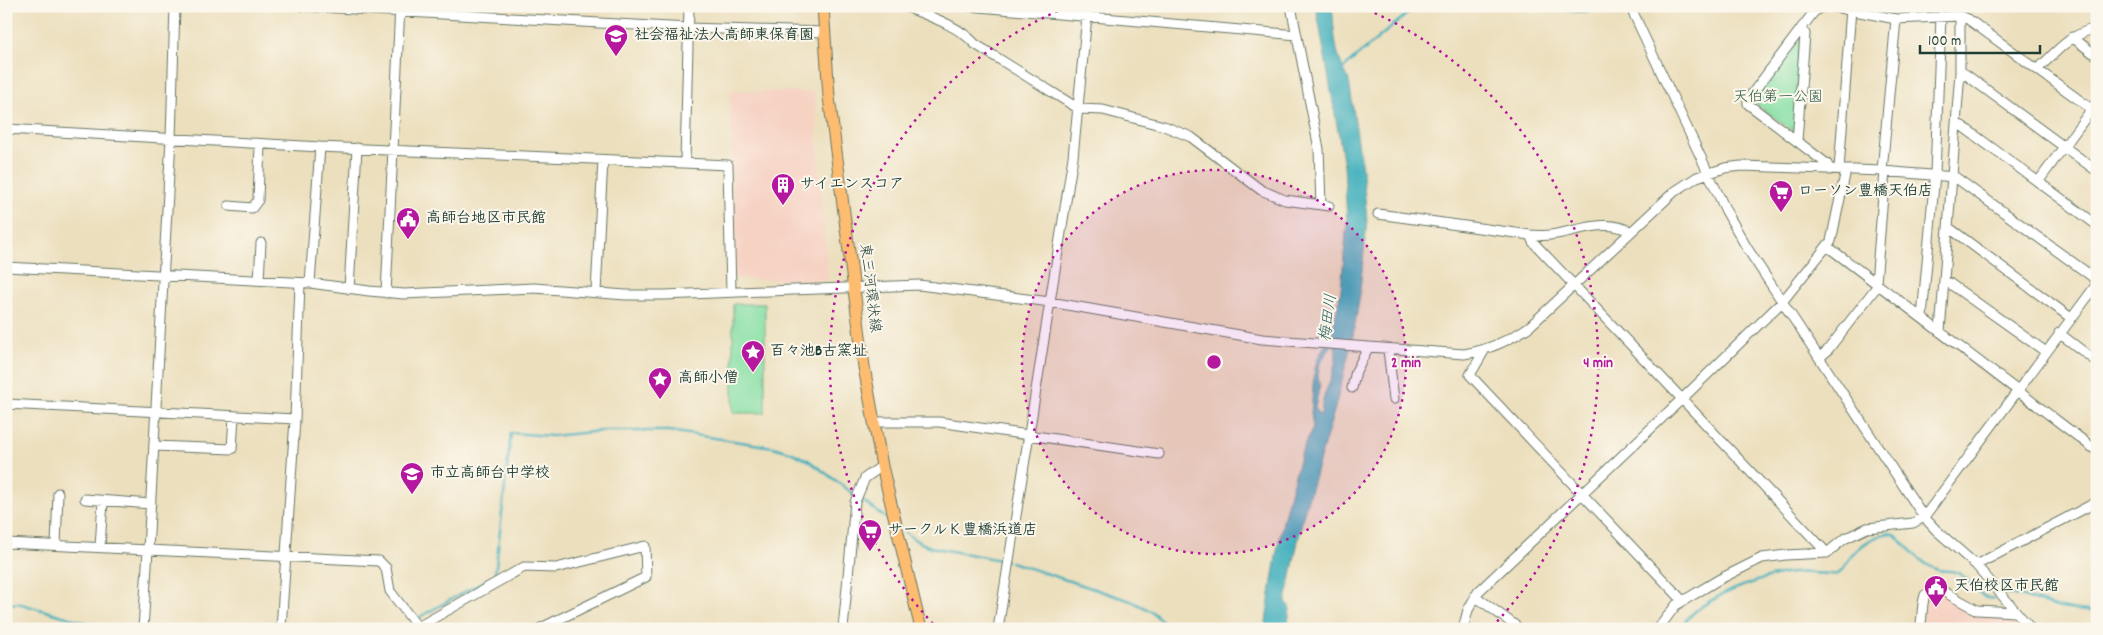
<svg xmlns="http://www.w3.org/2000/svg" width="2103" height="635" viewBox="0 0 2103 635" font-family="Dekko,'Klee One',sans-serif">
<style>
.built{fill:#f6d2c3}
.green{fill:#85dfa4;stroke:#528e6c}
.water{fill:#40afbc;stroke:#307678;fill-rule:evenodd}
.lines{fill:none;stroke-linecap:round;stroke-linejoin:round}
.stream{stroke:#40afbc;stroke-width:2.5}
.minor-casing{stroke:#677664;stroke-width:11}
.major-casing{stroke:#677664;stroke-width:13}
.minor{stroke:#fff;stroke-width:9}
.major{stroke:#febc70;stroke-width:11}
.ring{fill:none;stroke:#b5179e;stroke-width:2.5;stroke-dasharray:2.5 5}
.labels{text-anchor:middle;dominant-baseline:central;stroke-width:4;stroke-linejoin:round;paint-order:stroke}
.poi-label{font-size:15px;font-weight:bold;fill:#1f3d34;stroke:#fbf7ec;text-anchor:start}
.park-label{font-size:15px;fill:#335d4a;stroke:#fbf7ec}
.street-label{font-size:15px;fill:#1f3d34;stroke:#fbf7ec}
.water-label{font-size:16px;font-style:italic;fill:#295f5d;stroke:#fbf7ec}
.centre{fill:#b5179e;stroke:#fbf7ec;stroke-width:2.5}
.ring-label{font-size:15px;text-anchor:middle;font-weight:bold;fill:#b5179e;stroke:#fbf7ec;stroke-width:4;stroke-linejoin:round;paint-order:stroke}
</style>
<rect width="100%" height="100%" fill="#fbf7ec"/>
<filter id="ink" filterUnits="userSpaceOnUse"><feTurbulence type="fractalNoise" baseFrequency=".02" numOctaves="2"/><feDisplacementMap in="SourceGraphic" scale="10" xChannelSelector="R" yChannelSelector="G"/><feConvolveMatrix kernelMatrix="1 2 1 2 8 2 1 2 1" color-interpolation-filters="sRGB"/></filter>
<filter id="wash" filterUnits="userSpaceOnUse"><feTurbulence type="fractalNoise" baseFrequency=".0096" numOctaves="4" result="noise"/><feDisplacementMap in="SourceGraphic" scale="20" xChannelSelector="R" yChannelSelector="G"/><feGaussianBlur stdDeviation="1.12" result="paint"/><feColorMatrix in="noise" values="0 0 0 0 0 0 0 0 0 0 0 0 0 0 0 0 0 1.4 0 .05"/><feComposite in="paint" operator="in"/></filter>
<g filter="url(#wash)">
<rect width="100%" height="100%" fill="#ecdfbd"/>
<path class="built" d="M730,91L814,92L828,280L735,279Z
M1937,592L1953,599L1957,604L1981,614L2008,618L2020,629H1922L1927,596Z"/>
<path class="green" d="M1801,37L1794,132L1752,101Z
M733,304H765V413H733Z"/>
<path class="water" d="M1316,6H1332C1334,24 1334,46 1341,63C1343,70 1347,74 1349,81L1363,175L1367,221L1359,301L1352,341L1335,408L1303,516L1286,601L1290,609L1287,629H1265C1272,579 1279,530 1293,482C1298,463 1303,445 1313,428L1311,414L1314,374L1317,360L1333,329L1341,291L1347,221L1344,165ZM1334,342C1340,363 1329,380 1323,400C1321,406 1323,411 1319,416L1315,408L1320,384L1318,376L1320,363Z"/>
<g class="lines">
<path class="stream" d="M1558,6C1574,15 1589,12 1605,6
M1342,70C1365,47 1392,28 1416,6
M901,529L917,541L930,547L1006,561
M1011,562L1131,601L1151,611L1171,629
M2007,594C2023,595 2037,602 2053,606C2067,610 2082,611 2097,611
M6,605L18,603L108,629
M406,629L416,619L495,575L511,433L552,436L602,431H669L773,447L790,452L808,460L890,521
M1681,629C1693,600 1762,576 1792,573C1807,571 1823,575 1838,574C1844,569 1846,564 1850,558C1860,545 1875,535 1890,533L1895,535C1907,546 1922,565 1938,570C1945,572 1952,569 1960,574C1972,582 1978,599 1994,599"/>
</g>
</g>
<g filter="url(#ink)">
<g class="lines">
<g class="minor-casing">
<path id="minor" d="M302,6L688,28L824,32
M904,6C928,16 958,25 975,44L1079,109L1103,110L1164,126L1191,137L1261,190L1285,200L1329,206
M968,6L1297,35
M1291,6L1319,149L1321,205
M1630,6L1726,211L1747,248L1924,517L1936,530L1976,565L2031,629
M1829,6L1896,19L1960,16L1968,19L2097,113
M1829,6L1819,8L1813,13L1748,99V104L1827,164L1830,170
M2072,37L2097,56
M2038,69C2057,51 2070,34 2097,28
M1960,72L1965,74L2097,171
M1956,124L1962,126L2097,225
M6,129L320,147L728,165L731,292
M1797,141L1805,34L1802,27
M685,162L689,6
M1839,169L1851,9
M1882,171L1896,19
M2038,182L2097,102
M229,206L252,208L258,200L260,144
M1378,214L1530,235L1533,242L1682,399L1782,302L1831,241L1846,170
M1948,227L2071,318
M1530,235C1536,235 1543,236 1550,235C1576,232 1606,217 1631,232
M1827,246L2097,451
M6,267L310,283L369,291L404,294L534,288L626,295H664L919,285L1050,302L1262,339L1464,354C1489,350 1509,341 1530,326L1674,192L1697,177L1725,168L1741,166L1882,171L1955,177L2097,280
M259,280L261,243
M1944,282L1949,283L2046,352
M310,283L320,147
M1876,283L1885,171
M349,289L357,148
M596,292L603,160
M386,293L400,6
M1922,317L1935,174L1941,16
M1940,332L1960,72V16
M2059,333L2097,362
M1388,350L1394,399
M1484,351L1470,375L1683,601
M1819,358L1827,351L1878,285
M1352,388L1356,371L1368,348
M6,404L295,419
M874,422H939L1159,454
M154,446L232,449L234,416
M85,499L151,504
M6,543L148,550L171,139L175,6
M56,545L58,493
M100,547L103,501
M1976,565L2097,502
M1475,596L1520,629
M418,627L524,567L556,568L645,546L646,577L539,629
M143,629L148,550L379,561L386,568L390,591L419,629
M281,629L295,419L300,283
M843,629L855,502L865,478L882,466
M998,629L1073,157L1088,6
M1463,629L1468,610L1478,592L1682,399L1827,553
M1658,629L1676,605L1683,601L1718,580L1762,558L1786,555L1827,553L1844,539L1867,528L1913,523L1924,517L2097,284
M1920,629C1923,616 1921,607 1925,595L1939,589L1977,610L2015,612"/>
</g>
<g class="major-casing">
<path id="major" d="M823,6L829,97L864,367L882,466L921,629"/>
</g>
<use href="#minor" class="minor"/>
<use href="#major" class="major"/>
</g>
</g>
<circle cx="1214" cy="362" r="192" fill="#b5179e" fill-opacity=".12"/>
<g class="ring">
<circle cx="1214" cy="362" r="192"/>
<path d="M938 629A384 384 0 0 1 1067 7M1361 7A384 384 0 0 1 1490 629"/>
</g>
<defs>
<g id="school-pin" transform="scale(1.25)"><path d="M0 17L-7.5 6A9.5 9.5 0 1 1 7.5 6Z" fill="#b5179e" stroke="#fbf7ec"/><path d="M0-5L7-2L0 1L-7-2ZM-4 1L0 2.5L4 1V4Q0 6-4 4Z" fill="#fff"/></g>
<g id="building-pin" transform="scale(1.25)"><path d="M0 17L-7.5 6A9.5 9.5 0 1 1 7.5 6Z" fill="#b5179e" stroke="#fbf7ec"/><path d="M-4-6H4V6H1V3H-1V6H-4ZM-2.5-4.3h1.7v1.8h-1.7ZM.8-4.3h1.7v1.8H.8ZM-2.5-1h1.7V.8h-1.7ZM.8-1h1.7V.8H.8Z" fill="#fff"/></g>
<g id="supermarket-pin" transform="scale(1.25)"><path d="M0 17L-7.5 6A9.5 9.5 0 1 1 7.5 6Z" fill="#b5179e" stroke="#fbf7ec"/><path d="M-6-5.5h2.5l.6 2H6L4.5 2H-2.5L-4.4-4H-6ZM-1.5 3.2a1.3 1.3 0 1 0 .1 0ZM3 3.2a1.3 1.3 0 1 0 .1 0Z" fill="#fff"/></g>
<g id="civic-pin" transform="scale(1.25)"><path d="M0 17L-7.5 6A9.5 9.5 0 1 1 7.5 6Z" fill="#b5179e" stroke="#fbf7ec"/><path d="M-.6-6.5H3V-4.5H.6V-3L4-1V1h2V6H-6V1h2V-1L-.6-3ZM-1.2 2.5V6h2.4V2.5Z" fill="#fff"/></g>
<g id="sight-pin" transform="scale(1.25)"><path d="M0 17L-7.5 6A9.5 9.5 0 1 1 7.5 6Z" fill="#b5179e" stroke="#fbf7ec"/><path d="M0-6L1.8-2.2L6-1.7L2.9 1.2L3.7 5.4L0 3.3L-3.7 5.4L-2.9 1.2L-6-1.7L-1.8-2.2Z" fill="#fff"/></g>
</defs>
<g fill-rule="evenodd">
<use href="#school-pin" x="616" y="36"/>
<use href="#building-pin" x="783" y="185"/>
<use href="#supermarket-pin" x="1781" y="192"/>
<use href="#civic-pin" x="408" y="219"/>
<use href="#sight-pin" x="753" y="352"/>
<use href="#sight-pin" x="660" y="379"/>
<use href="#school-pin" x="412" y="474"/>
<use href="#supermarket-pin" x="870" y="531"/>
<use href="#civic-pin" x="1936" y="587"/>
</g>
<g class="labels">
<g class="poi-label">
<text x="634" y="36">社会福祉法人高師東保育園</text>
<text x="800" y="185">サイエンスコア</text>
<text x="1798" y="192">ローソン豊橋天伯店</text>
<text x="426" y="219">高師台地区市民館</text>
<text x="770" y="352">百々池B古窯址</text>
<text x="678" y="379">高師小僧</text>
<text x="430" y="474">市立高師台中学校</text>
<text x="888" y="531">サークルＫ豊橋浜道店</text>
<text x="1954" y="587">天伯校区市民館</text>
</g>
<g class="park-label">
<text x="1778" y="98">天伯第一公園</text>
</g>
<g class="street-label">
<text transform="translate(869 288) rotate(83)">東三河環状線</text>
</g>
<g class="water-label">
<text transform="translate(1329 318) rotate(-82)">梅田川</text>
</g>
</g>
<circle cx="1214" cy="362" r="8" class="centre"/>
<g class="ring-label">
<text x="1406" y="367">2 min</text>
<text x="1598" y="367">4 min</text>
</g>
<rect width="2103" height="635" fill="none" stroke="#fbf7ec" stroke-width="25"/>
<path d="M1920 45v8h120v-8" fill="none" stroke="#1f3d34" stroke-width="2.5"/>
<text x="1928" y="45" font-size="15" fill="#1f3d34" stroke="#fbf7ec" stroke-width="4" paint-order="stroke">100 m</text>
</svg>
